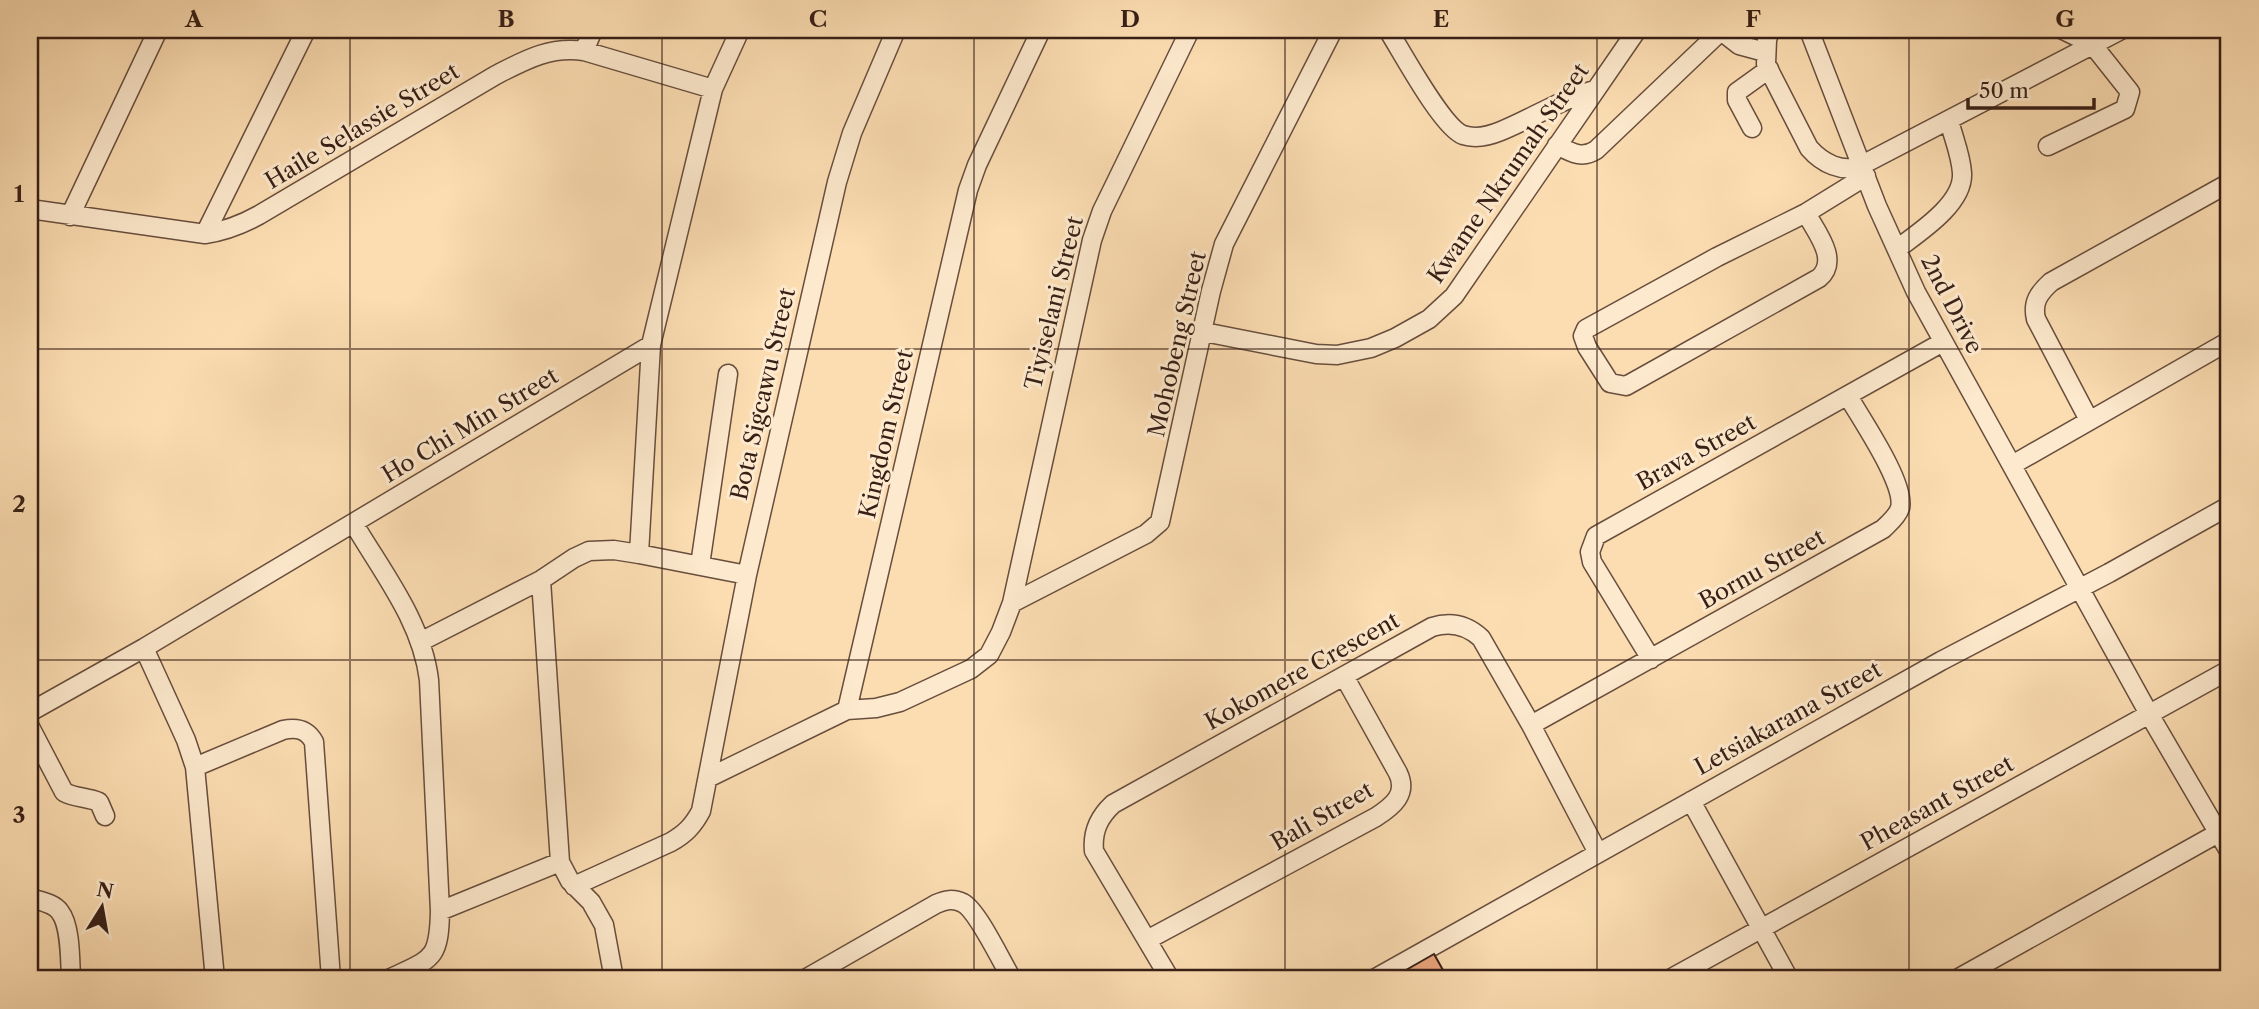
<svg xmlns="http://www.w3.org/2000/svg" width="2259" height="1009" viewBox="0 0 2259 1009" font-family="'Libre Caslon Text',serif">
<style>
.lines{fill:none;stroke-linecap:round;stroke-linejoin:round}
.minor-casing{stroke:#684e3d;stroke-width:21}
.minor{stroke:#fde9cd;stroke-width:18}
.wall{fill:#c98d6c;stroke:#371f16;stroke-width:2}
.building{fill:#eaa47d;stroke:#371f16;stroke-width:2}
.grid{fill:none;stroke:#371f16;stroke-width:2;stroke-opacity:0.55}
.labels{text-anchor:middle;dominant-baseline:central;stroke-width:6;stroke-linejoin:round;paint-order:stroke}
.street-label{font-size:23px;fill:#371f16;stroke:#fde9cd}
.neatline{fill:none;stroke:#371f16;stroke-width:2.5}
.grid-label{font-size:23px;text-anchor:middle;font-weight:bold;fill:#371f16}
</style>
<rect width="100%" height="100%" fill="#fcddb2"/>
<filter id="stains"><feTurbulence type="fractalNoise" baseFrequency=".00286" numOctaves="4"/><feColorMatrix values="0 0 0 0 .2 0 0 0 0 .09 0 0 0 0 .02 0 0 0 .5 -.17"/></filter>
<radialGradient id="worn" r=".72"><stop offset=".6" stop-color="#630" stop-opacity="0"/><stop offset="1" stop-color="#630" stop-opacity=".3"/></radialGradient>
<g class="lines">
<g class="minor-casing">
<path id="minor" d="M1388,30C1402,52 1442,127 1463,135C1475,139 1489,136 1501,131C1533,118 1561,99 1595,90
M1770,30L1767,40L1766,64L1809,148C1822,163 1843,174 1862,165L2121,30
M1809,30L1877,206L1916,292L2149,714L2229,851
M1721,31L1739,45L1765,52
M584,51L593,30
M1752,128L1737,100V92L1769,69
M1557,145C1572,153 1582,159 1596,150L1722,30
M2048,146L2125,109L2130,92L2092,44L2063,30
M30,209L205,234C226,231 241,225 259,215L496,75C525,60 550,46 584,51L713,89
M1806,213C1816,232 1840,260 1819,278L1626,386L1610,383L1587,347L1583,336L1586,329L1717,257L1806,213L1866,176
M70,216L158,30
M205,234L306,30
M1897,249C1918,233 1964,204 1962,173C1961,155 1953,137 1949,120
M1204,332L1316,354L1337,355L1371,348L1395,338L1429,319L1454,296L1637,30
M2089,420L2036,319C2032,302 2039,293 2051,282L2229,183
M2012,465L2229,341
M354,524C383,573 422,622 429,680L440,911C439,961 432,958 389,979
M639,554L651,345L713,89L740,30
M700,565L728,374
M541,580L560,862L570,881L591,902L604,925L614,979
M1012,603L1146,534L1160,522L1211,291L1224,244L1333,30
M422,641L541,580L574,558L589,551L614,550L639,554L747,575
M144,648L186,740L195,767L215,979
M1651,659L1592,562L1590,552L1596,536L1943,342
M847,710L968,190L977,165L1041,30
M30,712L144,648L651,345
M1531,725L1883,529C1889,523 1897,517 1900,508C1906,484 1861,419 1848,396
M30,727L64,792C75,798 87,797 99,802L105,816
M195,767L283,730C297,727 307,729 314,742L331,979
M708,778L847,710L876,708L900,702L971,669L989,655L1001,632L1012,603L1092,240L1102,211L1190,30
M1691,801L1789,979
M574,886L671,842C685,834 693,826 701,811L747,575L837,182L852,133L896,30
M30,898C40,901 54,903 60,912C71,926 70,962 71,979
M440,911L560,862
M1147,940L1376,817C1393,806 1408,794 1398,773L1344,676
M805,979L936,904C945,900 953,898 963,903C978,911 1002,963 1012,979
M1170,979L1094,851C1092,831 1099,817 1113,804L1432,627C1451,621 1467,625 1481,638L1531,725L1598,853
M1374,979L1941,661L2109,573L2229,506
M1670,979L2229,670
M1957,979L2229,827"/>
</g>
<use href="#minor" class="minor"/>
</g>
<path class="wall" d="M1406,970L1448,979H1403Z"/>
<path class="building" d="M1434,954L1448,979H1412L1406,970Z"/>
<path class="grid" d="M350,30V979M662,30V979M974,30V979M1285,30V979M1597,30V979M1909,30V979M30,349H2229M30,660H2229"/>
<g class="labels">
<g class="street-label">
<text transform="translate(362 126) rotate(-31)">Haile Selassie Street</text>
<text transform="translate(1508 173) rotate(-55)">Kwame Nkrumah Street</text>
<text transform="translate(1054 303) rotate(-76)">Tiyiselani Street</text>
<text transform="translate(1952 304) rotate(63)">2nd Drive</text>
<text transform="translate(1177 344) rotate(-77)">Mohobeng Street</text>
<text transform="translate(763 394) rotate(-77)">Bota Sigcawu Street</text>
<text transform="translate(470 425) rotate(-31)">Ho Chi Min Street</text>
<text transform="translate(886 434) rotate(-77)">Kingdom Street</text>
<text transform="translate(1696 452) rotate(-29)">Brava Street</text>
<text transform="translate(1762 569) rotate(-29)">Bornu Street</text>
<text transform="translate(1302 671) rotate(-29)">Kokomere Crescent</text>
<text transform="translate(1788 718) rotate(-29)">Letsiakarana Street</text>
<text transform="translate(1937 803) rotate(-29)">Pheasant Street</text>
<text transform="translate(1322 816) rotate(-30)">Bali Street</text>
</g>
</g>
<rect width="2259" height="1009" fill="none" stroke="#fcddb2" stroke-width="77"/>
<g transform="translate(102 907) rotate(11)" stroke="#fde9cd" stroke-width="5" paint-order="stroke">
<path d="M0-5L12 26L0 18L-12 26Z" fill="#371f16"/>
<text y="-10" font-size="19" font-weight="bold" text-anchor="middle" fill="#371f16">N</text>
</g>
<path d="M1968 98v10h126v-10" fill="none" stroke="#371f16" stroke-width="3.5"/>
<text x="1979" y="98" font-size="21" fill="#371f16" stroke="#fde9cd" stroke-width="5" paint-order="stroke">50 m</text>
<rect x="38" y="38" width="2182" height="932" class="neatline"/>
<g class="grid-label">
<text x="194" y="27">A</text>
<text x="506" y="27">B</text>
<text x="818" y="27">C</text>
<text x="1130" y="27">D</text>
<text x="1441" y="27">E</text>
<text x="1753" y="27">F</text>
<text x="2065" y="27">G</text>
<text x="19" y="202">1</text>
<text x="19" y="512">2</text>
<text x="19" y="823">3</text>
</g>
<rect width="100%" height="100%" filter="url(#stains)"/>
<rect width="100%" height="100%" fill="url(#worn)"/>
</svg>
